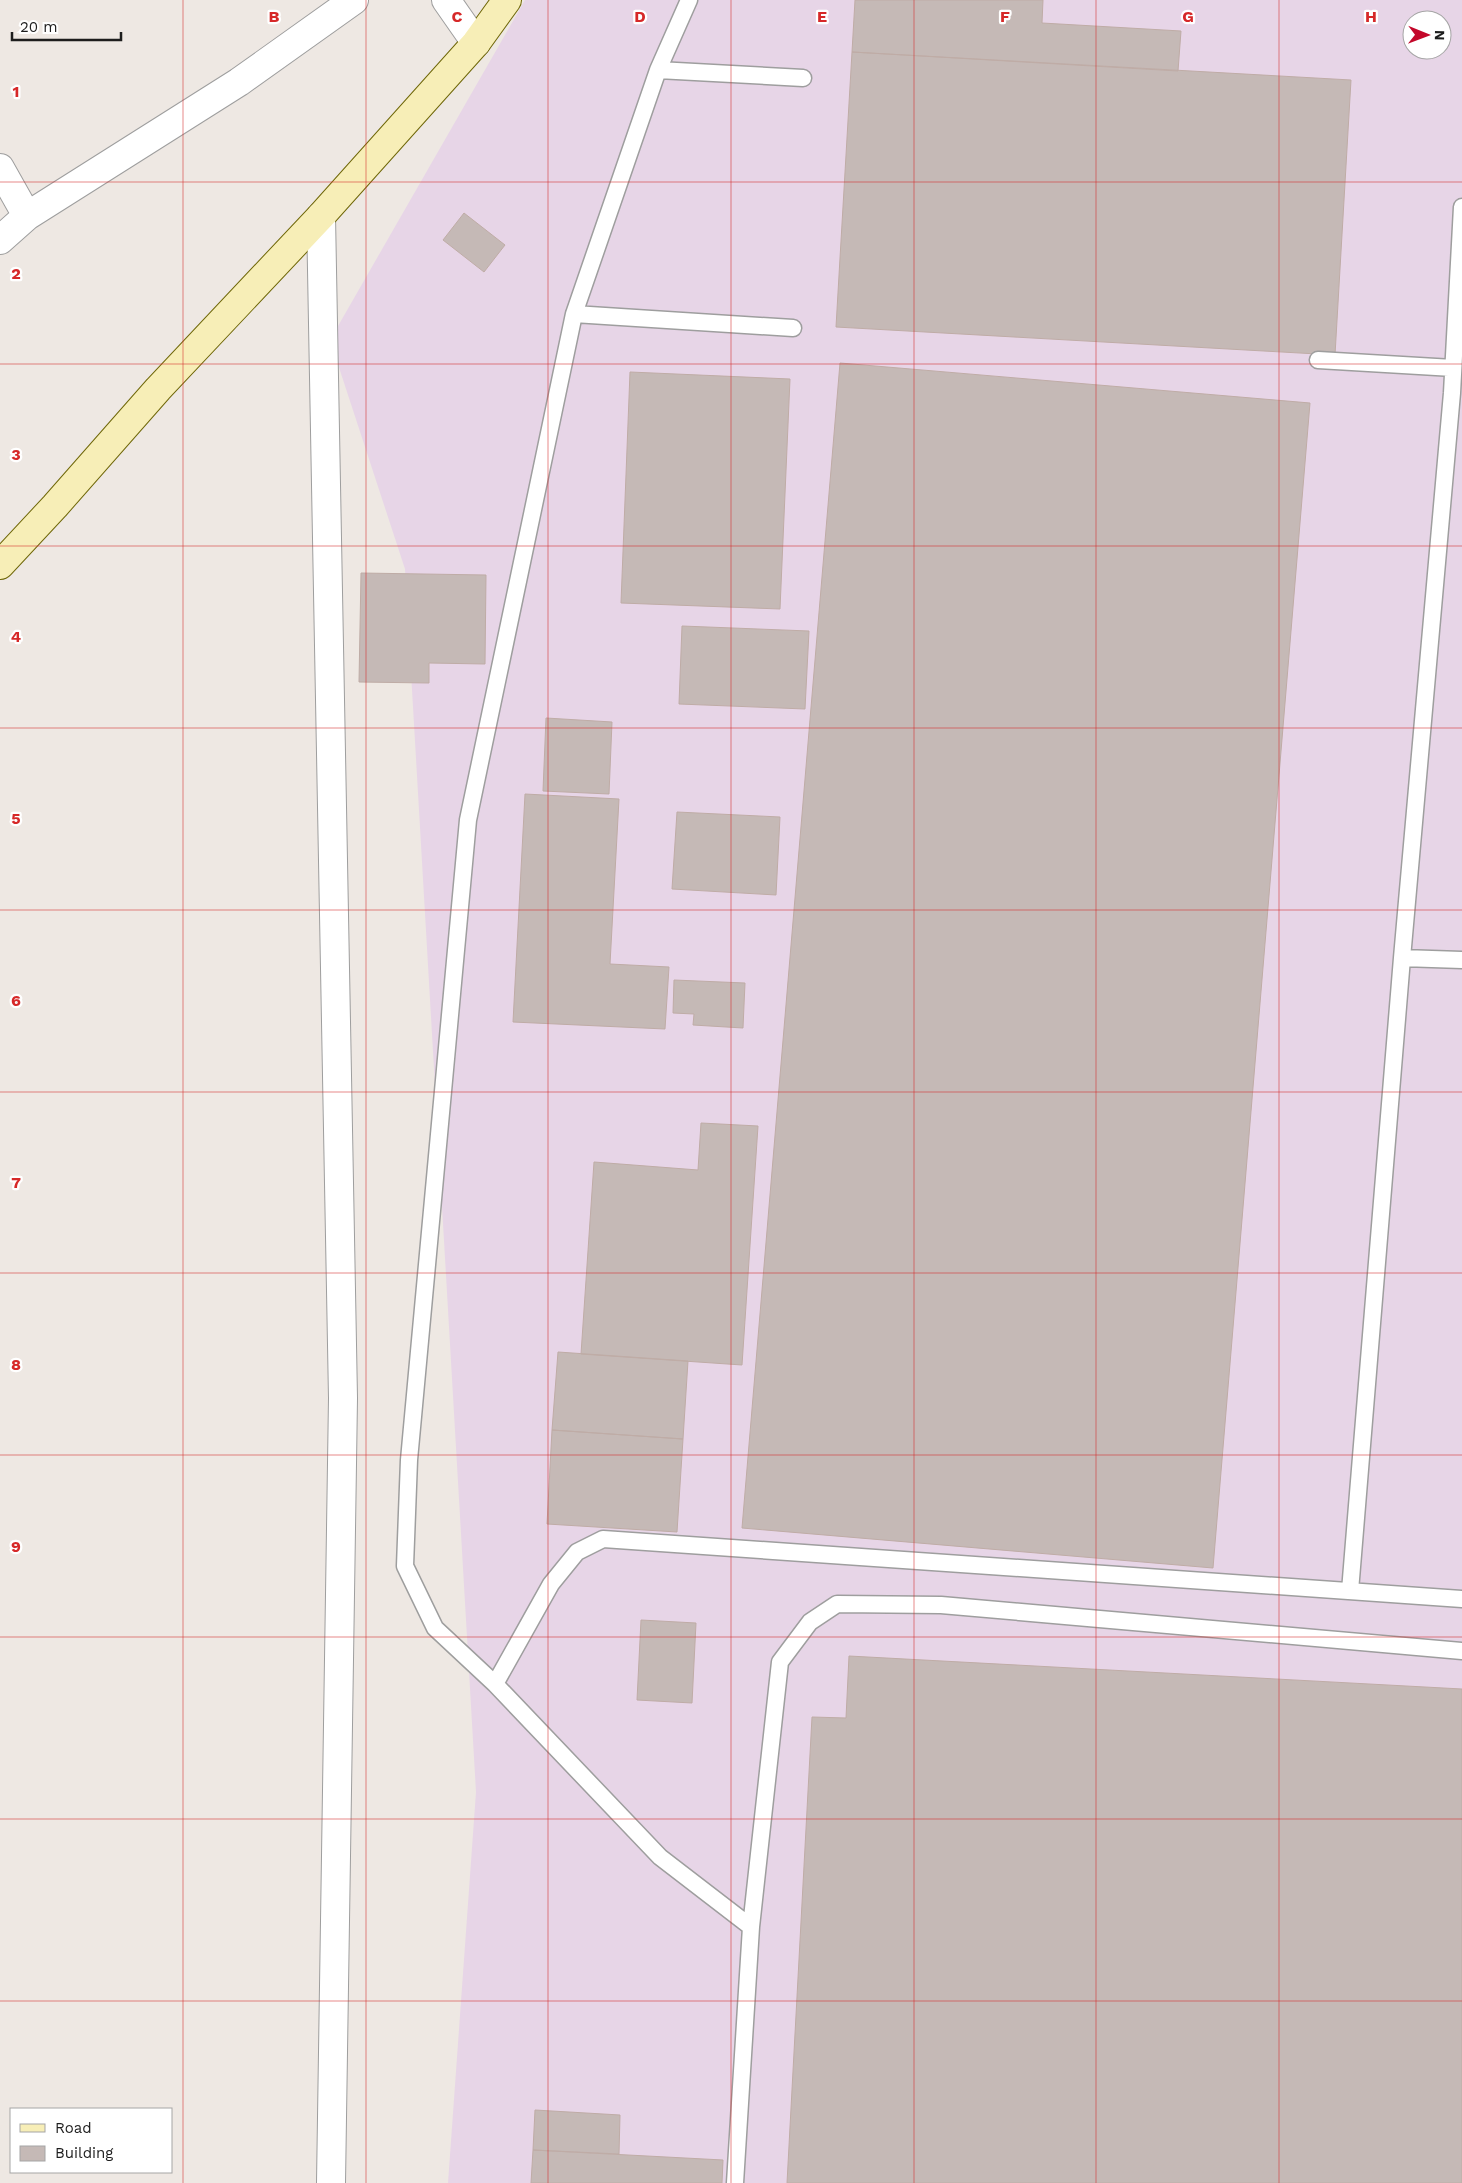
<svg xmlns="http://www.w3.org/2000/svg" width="1462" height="2183" viewBox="0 0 1462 2183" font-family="'Work Sans',sans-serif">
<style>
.industrial{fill:#e7d5e7;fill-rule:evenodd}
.building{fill:#c5b9b6;stroke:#bfaca6}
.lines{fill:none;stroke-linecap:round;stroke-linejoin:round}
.lane-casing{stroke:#9e9e9e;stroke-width:19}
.street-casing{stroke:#9e9e9e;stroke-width:30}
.secondary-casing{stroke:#6f6708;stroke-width:30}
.lane{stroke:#fff;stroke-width:16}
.street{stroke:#fff;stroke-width:28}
.secondary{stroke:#f7eeb7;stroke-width:28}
.grid{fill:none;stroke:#d62828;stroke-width:1;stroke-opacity:0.55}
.grid-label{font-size:16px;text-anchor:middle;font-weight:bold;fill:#d62828;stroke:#fff;stroke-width:4.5;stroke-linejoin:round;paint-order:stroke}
</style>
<rect width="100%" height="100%" fill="#eee8e3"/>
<path class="industrial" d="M525,0H1462V2183H448L476,1792L405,569L330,340ZM1412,20H1442V50H1412Z"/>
<path class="building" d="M855,0H1043L1042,23L1181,31L1178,71L852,52Z
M852,52L1351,80L1335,355L836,327Z
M464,213L505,245L484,272L443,240Z
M840,363L1310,403L1213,1568L742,1528Z
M630,372L790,379L780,609L621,603Z
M361,573L486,575L485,664L429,663V683L359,682Z
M682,626L809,631L805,709L679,704Z
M546,718L612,722L609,794L543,791Z
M525,794L619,799L610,964L669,967L665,1029L513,1022Z
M677,812L780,817L776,895L672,889Z
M674,980L745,983L743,1028L693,1025L694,1014L673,1013Z
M701,1123L758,1126L742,1365L581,1354L594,1162L698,1170Z
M558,1352L688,1361L683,1439L552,1430Z
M552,1430L683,1439L677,1532L547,1524Z
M641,1620L696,1623L692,1703L637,1700Z
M849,1656L1462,1689V2183H787L812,1717L846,1718Z
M535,2110L620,2115L619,2154L533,2150Z
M533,2150L723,2160L722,2183H531Z"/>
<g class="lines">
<g class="lane-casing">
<path id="lane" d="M689,0L658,70L574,314L468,820L409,1460L405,1566L435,1628L495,1684L660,1857L751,1927
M658,70L803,78
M574,314L793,328
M1318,360L1453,368
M1402,958L1462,960
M1350,1591L1402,958L1452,393L1462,207
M495,1684L551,1584L577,1552L603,1539L1462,1599
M735,2183L751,1927L780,1662L810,1622L837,1604L941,1605L1462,1651"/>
</g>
<g class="street-casing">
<path id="street" d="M446,0L476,43
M0,168L27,216
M321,216L343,1398L331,2183
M0,240L27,216L239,82L354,0"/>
</g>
<g class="secondary-casing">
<path id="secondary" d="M0,565L55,506L158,389L321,216L476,43L507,0"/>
</g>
<use href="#lane" class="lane"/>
<use href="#street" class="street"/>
<use href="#secondary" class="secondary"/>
</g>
<path class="grid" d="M183,0V2183M366,0V2183M548,0V2183M731,0V2183M914,0V2183M1096,0V2183M1279,0V2183M0,182H1462M0,364H1462M0,546H1462M0,728H1462M0,910H1462M0,1092H1462M0,1273H1462M0,1455H1462M0,1637H1462M0,1819H1462M0,2001H1462"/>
<g class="grid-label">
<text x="274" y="22">B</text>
<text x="457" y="22">C</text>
<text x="640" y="22">D</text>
<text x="822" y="22">E</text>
<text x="1005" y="22">F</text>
<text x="1188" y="22">G</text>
<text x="1371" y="22">H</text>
<text x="16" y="97">1</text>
<text x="16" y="279">2</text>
<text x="16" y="460">3</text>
<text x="16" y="642">4</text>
<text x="16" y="824">5</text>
<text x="16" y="1006">6</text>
<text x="16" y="1188">7</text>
<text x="16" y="1370">8</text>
<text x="16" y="1552">9</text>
</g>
<rect x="10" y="2108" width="162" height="65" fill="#ffffff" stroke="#a5a5a5"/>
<rect x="20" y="2124" width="25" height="8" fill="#f7eeb7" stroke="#a5a5a5"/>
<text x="55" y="2133" font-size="15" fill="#1d1d1d">Road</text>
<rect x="20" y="2146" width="25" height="15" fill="#c5b9b6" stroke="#a5a5a5"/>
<text x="55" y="2158" font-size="15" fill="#1d1d1d">Building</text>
<g transform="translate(1427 35) rotate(91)"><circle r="24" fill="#ffffff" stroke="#a5a5a5"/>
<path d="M0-4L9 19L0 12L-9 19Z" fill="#c3072a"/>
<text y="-8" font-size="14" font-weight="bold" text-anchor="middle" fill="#1d1d1d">N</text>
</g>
<path d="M12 32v8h109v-8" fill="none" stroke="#1d1d1d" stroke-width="2.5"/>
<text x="20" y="32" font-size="15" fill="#1d1d1d" stroke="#ffffff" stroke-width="4" paint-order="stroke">20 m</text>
</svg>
